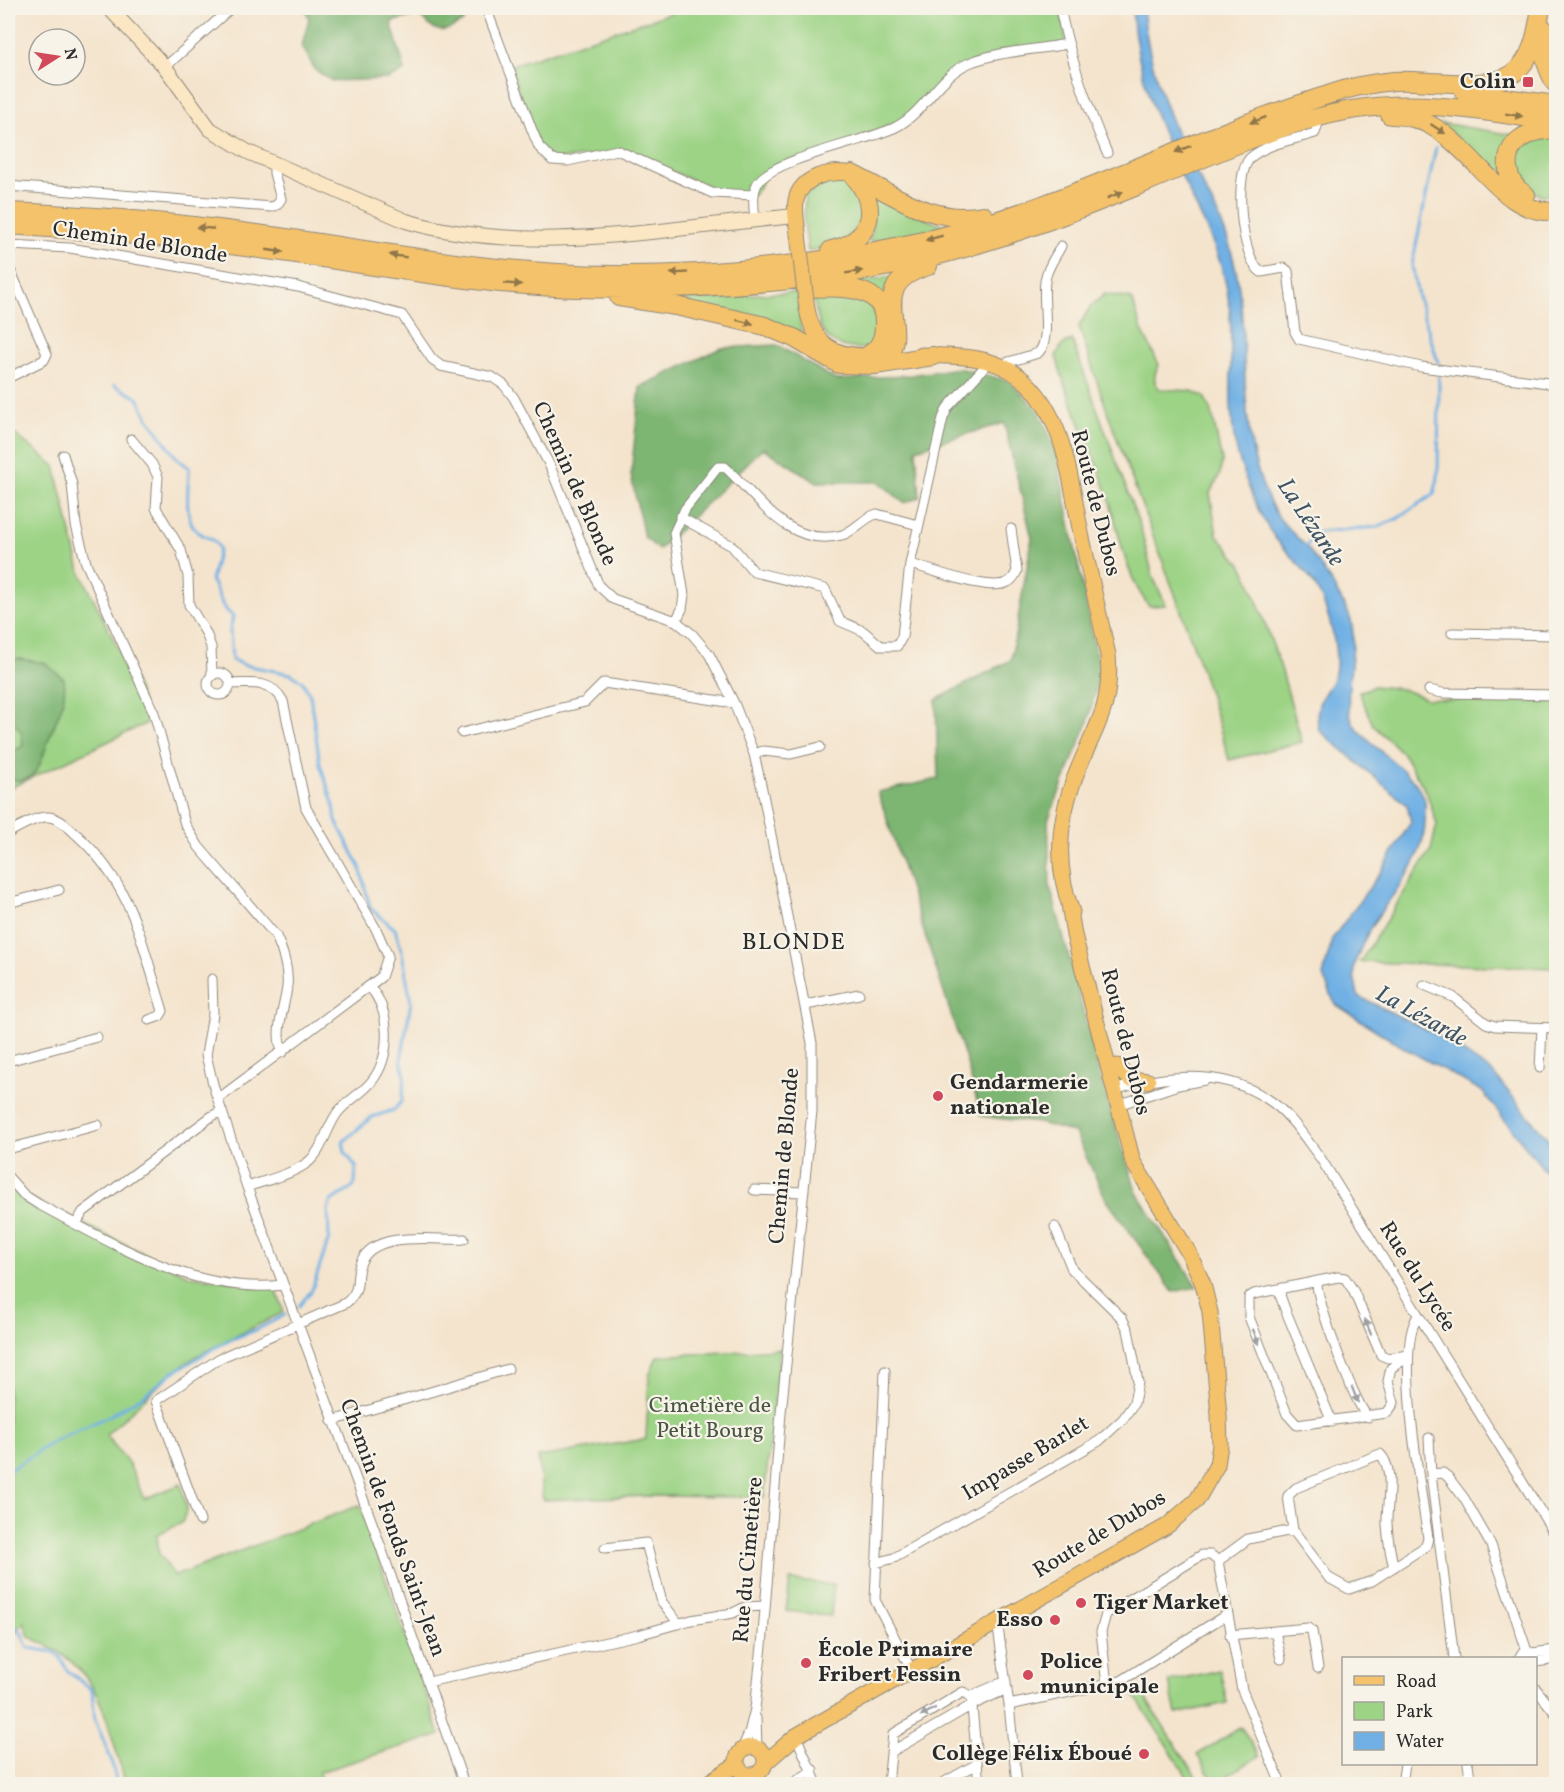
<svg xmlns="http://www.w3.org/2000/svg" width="1564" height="1792" viewBox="0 0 1564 1792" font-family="Vollkorn,serif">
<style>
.green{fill:#9cd385;stroke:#647f58;stroke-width:1.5}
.forest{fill:#7db572;stroke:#54704e;stroke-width:1.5}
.water{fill:#70b0e4;stroke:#4e6e88;stroke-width:1.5}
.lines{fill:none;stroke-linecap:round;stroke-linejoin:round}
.stream{stroke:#70b0e4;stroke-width:3}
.street-casing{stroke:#90887c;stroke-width:11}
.secondary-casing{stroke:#90887c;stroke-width:16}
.primary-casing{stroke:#90887c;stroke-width:17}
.highway-casing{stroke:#90887c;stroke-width:20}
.street{stroke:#fff;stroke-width:9}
.secondary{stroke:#fbe7c3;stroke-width:14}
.primary{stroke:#f4c26a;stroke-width:15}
.highway{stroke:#f4c26a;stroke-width:18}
.primary-bridge-casing{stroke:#90887c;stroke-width:17;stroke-linecap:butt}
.primary-bridge{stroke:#f4c26a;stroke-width:15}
.oneway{fill:#90764a}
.oneway2{fill:#a0a0a0}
.poi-dot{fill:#d1495b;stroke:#f7f3e8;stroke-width:2}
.labels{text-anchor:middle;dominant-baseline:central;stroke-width:4.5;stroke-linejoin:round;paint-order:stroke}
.poi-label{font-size:22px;font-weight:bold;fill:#2b2b2b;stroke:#f7f3e8;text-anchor:start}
.street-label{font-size:22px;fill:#2b2b2b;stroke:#f7f3e8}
.park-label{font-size:22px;fill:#475542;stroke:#f7f3e8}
.water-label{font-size:24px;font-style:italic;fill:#405362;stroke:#f7f3e8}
.neighbourhood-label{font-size:24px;letter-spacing:1.5px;fill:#2b2b2b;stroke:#f7f3e8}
</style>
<rect width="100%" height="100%" fill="#f7f3e8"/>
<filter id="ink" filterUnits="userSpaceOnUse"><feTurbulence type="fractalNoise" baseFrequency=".0167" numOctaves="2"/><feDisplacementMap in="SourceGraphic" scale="12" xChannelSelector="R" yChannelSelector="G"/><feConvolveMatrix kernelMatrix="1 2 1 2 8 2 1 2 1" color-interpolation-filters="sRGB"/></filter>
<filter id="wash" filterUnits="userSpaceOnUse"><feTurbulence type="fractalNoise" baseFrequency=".008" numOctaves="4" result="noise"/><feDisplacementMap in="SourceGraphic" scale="24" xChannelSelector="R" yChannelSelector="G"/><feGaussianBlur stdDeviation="1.35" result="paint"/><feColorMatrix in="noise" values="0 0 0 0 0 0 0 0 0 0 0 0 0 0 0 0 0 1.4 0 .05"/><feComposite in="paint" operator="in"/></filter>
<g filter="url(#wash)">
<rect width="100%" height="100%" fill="#f4e4cd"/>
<path class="green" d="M686,8H1060L1067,44L969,63L913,117L767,173L754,195H727L626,152L552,160L539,147L509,66Z
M1441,123L1514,135L1502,181Z
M1556,135V194L1543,195L1527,191L1514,168L1519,146Z
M836,179L848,180L855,184L864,219L841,244L808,251L804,222L805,196L818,184Z
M873,191L930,221L946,225V227L869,242L872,232Z
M895,276L886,306L846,283Z
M799,292L801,336L667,299Z
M813,293H838L868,302L880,321L870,348C826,352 818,332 813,293Z
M1105,294L1132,299L1142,330L1159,365C1154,373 1152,383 1160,389L1192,391L1204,397L1211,409L1222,461L1220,474L1210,493L1217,535L1241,564L1250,581L1281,668L1302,742L1229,760C1189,613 1124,473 1079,326L1090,307Z
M1072,340L1141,529L1153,577L1166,605L1149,606C1121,571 1119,522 1103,481C1087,439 1068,400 1056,356L1062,345Z
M8,429L55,466L80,571L138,689L147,723L8,789Z
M1374,686L1402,689L1428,699L1556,702V968L1360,962L1431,850L1437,824L1426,791L1404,755L1373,725L1359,692Z
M8,1177L24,1195L190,1276L275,1286L284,1312L197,1356L172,1373L106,1435L129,1464L144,1499L181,1484L187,1509L182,1523L157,1534L159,1554L175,1576L360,1505L440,1735L319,1772L323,1784H126C104,1717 104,1666 29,1637L24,1622L8,1643Z
M780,1349L764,1497L647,1496L543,1500L538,1457L646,1439L649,1376L657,1356Z
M790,1580L834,1585L831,1616L786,1611Z
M1220,1670L1227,1703L1176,1714L1169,1681Z
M1140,1690L1200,1782L1192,1784L1134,1695Z
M1241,1727L1259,1756L1215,1784L1197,1755Z"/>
<path class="forest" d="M305,8H466L464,21C443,35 435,34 419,15L391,22L405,70L388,79L332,81L315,70L302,46L309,18Z
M777,345L836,380L911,375L959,368L1009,381L1039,411L1055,448L1100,673L1088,722L1048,820L1050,886L1104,1090L1137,1193L1197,1287L1173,1292L1106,1199L1075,1133L1038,1123L981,1116L966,1060L878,792L938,779L936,700L1011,660L1032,538L1004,423L916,449L920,497L904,503L879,482H816L763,448L659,550L644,537L631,475L640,387L721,348Z
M8,657L45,663L64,679C67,701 58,715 50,736C42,755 40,788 8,779V754L23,746L21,731L12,721H8Z"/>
<path class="water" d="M1132,8H1143C1147,54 1160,96 1179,138C1195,174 1219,209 1230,247C1250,312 1239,381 1252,447C1256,470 1266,499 1279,518C1288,530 1300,539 1309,550C1324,570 1338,592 1349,615C1361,643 1342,687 1351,718C1356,739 1416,771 1424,798C1426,802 1425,809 1425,814C1428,871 1380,898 1361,948C1359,954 1354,962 1354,969C1353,977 1357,987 1358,996L1439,1036L1492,1072L1556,1149V1185L1482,1091L1399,1045L1335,1004L1323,976L1332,939L1381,872L1411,822L1407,805L1319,730C1311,694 1334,692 1336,667C1337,647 1331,622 1324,604C1315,578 1293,559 1276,539C1260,518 1249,490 1241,465C1221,409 1239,339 1225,280C1218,250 1203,221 1189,192C1160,130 1136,76 1132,8Z"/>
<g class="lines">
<path class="stream" d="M1436,147L1412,265L1418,297L1438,362
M114,385L138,398L148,418L176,457L189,468C189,486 183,513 195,529C202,538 215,536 219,549L211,580C220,593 219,607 233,616L230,630L232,660L244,665L291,674L302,681L310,695L320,764L334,806L336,821L360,867L370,908L395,929L402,952L411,1002L401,1060L405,1076L402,1101L394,1110L372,1117L343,1142L345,1152L356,1167L355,1183L351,1189L331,1201L328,1209L329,1238L312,1290L299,1306
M1304,548L1319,532L1377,527L1397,519L1434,494L1438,478L1439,377
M8,1471L56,1440L109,1416L146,1394L172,1373L227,1341L256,1330L285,1315
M8,1617L21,1632L28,1648L54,1652L60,1657L68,1671L92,1690L95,1720L111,1759L117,1784"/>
</g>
</g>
<g filter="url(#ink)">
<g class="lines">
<g class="street-casing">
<path id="street" d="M486,8L532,130L539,147L552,160L568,161L617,150L712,193L754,195
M1060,8C1070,58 1087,106 1107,153
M165,67L231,8
M1319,120L1315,133C1294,140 1267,143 1250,158C1233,175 1241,259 1261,272L1284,268L1288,271L1295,332L1299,339L1421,367L1556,384
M8,186L271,207L277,205L281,199L274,173V163
M755,220C754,207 751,192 759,181C778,158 863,142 894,128C925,113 938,76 969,63C998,51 1036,50 1067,44
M8,245L70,248L298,287L402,315L432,359L441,366L492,377L504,385L514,398L549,464L599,586L613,599L676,621L692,634L709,654L734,703L754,754L762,789L812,1043V1111L781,1413L762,1646L755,1709L749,1733L741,1751
M8,265L47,354L44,360L8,378
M999,365L1038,353C1053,339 1040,296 1046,276C1049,265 1056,256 1061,246
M131,439L152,464L158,477L156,508L181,550L188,576L189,605L206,633L211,647L212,676
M63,455L72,484L76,525L86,563L154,713L185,824L199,847L276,936C283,952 289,969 287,987C285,1006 273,1034 283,1052
M680,517L732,546L754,572L825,589L840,621L863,631L881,646H897L902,637L910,564L943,418L948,407L990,361
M910,564C931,569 990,593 1008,582C1013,580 1015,575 1017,571L1011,529
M676,621L682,609L684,595L674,533L685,509L718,467H725C758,497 789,549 842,535C855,531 864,517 877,514L918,525
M1452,633L1556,635
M208 684a11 11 0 1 1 22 0a11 11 0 1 1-22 0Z
M1429,690L1442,693L1556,695
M462,733L585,702L604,683L734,703
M754,754L763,751L791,754L820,747
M8,833C19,827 33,818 46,817C58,816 69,828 77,835C133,886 141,941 163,1011L160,1016L149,1020
M8,903L59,890
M212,979L213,1014L206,1055L214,1088L247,1187L374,1528L464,1784
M1424,985L1453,997L1486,1023L1495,1026L1556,1028
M806,1005L859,994
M8,1061L97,1037
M1540,1068L1542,1028
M1114,1090C1163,1075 1220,1068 1266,1098C1289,1112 1305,1138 1321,1159L1556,1536
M218,1099L381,977L388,956L376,929L306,808L283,701C272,680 252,683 230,684
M1118,1105L1178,1085L1205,1080
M8,1149L98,1125
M8,1177L24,1195L38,1204C114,1244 195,1295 283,1285
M247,1187C267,1180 290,1175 307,1163C323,1151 326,1128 338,1112C348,1100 363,1093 372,1081C392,1055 391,1010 369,986
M754,1190L803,1192
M76,1224L83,1212L212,1116L222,1111
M1317,1281C1315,1298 1355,1405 1368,1417
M1282,1288L1280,1295L1285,1309L1332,1422
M1407,1358L1391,1368L1388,1381L1394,1403L1387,1413L1297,1425L1287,1414L1249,1317V1297L1254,1294L1338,1277L1345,1278L1353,1290L1381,1355L1388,1358L1408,1355
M885,1371L875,1600L912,1671
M332,1421L508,1369
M1429,1438L1431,1474L1454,1658
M1431,1474L1443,1473L1448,1477L1464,1498L1491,1545L1527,1651
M200,1521L156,1401L220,1358L346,1303C364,1287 353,1279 361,1262C375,1229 437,1241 464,1239
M605,1548L646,1543L662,1602L679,1624
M1218,1561L1248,1539L1293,1530
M876,1563L894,1558L1099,1441L1123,1419L1134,1403L1138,1382L1134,1360L1128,1330L1122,1318L1072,1269L1055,1227
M1394,1567C1390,1554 1388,1538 1387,1524C1386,1504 1396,1470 1380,1454L1296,1488L1288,1496L1293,1530L1329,1578L1349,1589L1372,1581L1426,1546L1428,1538C1422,1496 1394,1347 1418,1316
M997,1621L1009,1705L1017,1784
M1275,1631L1281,1659
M1230,1635L1308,1628L1312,1631L1318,1668
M1532,1653L1556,1650
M1519,1658L1522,1653L1531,1652
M1536,1662L1556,1659
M428,1682L638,1635L691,1620L733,1613L745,1607L765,1606
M1107,1685L1101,1632L1106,1614L1202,1555H1211L1218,1561L1242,1690L1281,1784
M1536,1689L1556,1714
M971,1696L1006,1681
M1009,1705L1121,1681L1226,1615
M756,1718L757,1748
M796,1736L817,1784
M891,1752L972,1705L1007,1689
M1468,1764L1471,1784
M792,1784L813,1770
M888,1784L893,1734L963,1692L971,1696L979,1784
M941,1784L977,1764
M1402,1784L1405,1764"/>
</g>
<g class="secondary-casing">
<path id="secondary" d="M109,8L165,67L210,129L248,152L406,221C532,258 668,227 796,216"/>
</g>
<g class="primary-casing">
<path id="primary" d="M798,234C797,223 794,211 796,200C801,177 831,169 852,174
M807,309C814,345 833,356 868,356
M922,355C953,357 983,354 1011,371C1065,403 1070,483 1082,538C1091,577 1099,616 1108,655C1113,710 1093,729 1075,777C1058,821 1055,867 1072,912
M1117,1066L1130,1079L1148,1081
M737 1761a14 14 0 1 1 28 0a14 14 0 1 1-28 0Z
M766,1762L796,1736L1167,1526L1197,1500L1217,1465L1220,1445L1219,1415L1210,1312L1203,1284L1189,1253L1133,1162L1074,935L1069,904
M706,1784L737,1764"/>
</g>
<g class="highway-casing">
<path id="highway" d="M1544,29C1542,50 1545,67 1556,84
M1464,92L1556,105
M1390,115C1466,113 1490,218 1556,211
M852,174C895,195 933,225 983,215
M1526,195C1506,184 1500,154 1520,139C1531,131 1543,130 1556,129
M8,212C83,215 159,221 234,231C360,247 485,274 613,275C714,276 820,264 919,242C1063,210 1191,137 1331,94C1351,87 1373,83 1394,81C1427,79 1488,92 1514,73C1534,58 1537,30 1541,8
M8,225C76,230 145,235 213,243C313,254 412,275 513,284C626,294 741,288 854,272C953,258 1050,222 1142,184C1210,156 1278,123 1351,110C1420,98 1488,112 1556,122
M831,250C873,241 880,206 853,175
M807,288C836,287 886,282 884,325C884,340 879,348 867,356
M619,297L676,306L765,326L794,338L839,364L875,365L933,356
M887,356C911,328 863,285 928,266"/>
</g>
<use href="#street" class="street"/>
<use href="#secondary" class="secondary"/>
<use href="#primary" class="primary"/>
<use href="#highway" class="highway"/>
<g class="primary-bridge-casing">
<path id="primary-bridge" d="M798,234L807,309"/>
</g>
<use href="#primary-bridge" class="primary-bridge"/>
</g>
<defs><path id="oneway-solid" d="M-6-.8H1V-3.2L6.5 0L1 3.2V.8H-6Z" transform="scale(1.5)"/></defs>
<g class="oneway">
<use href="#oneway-solid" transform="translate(1514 115) rotate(9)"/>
<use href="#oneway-solid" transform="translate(1258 120) rotate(160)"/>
<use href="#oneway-solid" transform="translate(1438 129) rotate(33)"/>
<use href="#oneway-solid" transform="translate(1183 149) rotate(157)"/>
<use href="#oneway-solid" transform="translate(1115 195) rotate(-22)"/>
<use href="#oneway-solid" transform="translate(205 228) rotate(-175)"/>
<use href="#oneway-solid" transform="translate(934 238) rotate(165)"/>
<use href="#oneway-solid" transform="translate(275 251) rotate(8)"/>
<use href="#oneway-solid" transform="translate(398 256) rotate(-171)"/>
<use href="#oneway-solid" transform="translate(854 272) rotate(-9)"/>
<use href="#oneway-solid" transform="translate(679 273) rotate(177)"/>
<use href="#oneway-solid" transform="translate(513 284) rotate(5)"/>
<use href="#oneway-solid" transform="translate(745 322) rotate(14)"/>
</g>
<g class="oneway2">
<use href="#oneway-solid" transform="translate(1368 1327) rotate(-112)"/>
<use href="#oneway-solid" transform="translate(1256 1337) rotate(69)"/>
<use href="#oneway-solid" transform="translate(1355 1395) rotate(69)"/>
<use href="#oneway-solid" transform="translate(928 1712) rotate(151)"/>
</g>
</g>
<g class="poi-dot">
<rect x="1522" y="76" width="12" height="12" rx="3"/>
<circle cx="938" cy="1096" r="6"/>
<circle cx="1081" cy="1603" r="6"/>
<circle cx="1055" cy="1620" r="6"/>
<circle cx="806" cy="1663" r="6"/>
<circle cx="1028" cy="1675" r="6"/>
<circle cx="1144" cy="1754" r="6"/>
</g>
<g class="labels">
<g class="poi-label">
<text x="1516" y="82" text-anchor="end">Colin</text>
<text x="950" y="1083">Gendarmerie<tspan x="950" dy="25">nationale</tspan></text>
<text x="1093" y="1603">Tiger Market</text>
<text x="1043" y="1620" text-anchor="end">Esso</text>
<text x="818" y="1650">École Primaire<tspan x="818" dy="25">Fribert Fessin</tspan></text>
<text x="1040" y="1662">Police<tspan x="1040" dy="25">municipale</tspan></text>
<text x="1132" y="1754" text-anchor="end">Collège Félix Éboué</text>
</g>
<g class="street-label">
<text transform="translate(140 243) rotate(9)">Chemin de Blonde</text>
<text transform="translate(574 484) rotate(66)">Chemin de Blonde</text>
<text transform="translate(1095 503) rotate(76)">Route de Dubos</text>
<text transform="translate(1125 1042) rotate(76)">Route de Dubos</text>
<text transform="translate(785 1156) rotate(-85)">Chemin de Blonde</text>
<text transform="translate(1417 1277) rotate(58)">Rue du Lycée</text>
<text transform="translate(1026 1459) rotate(-31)">Impasse Barlet</text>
<text transform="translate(392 1528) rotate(70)">Chemin de Fonds Saint-Jean</text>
<text transform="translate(1100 1535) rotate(-31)">Route de Dubos</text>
<text transform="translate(749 1560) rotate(-85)">Rue du Cimetière</text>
</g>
<g class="park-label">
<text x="710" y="1406">Cimetière de<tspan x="710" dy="25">Petit Bourg</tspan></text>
</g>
<g class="water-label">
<text transform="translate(1310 523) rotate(56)">La Lézarde</text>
<text transform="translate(1421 1017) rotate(29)">La Lézarde</text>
</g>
<g class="neighbourhood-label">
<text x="794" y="943">BLONDE</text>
</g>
</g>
<rect width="1564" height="1792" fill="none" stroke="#f7f3e8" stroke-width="30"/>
<rect x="1342" y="1657" width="195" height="108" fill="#f7f3e8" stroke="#a5a39c" stroke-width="1.5"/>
<rect x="1354" y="1676" width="30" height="9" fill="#f4c26a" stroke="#a5a39c" stroke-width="1.5"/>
<text x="1396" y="1687" font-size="18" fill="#2b2b2b">Road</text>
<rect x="1354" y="1702" width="30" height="18" fill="#9cd385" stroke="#a5a39c" stroke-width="1.5"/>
<text x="1396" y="1717" font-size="18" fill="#2b2b2b">Park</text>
<rect x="1354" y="1732" width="30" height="18" fill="#70b0e4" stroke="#a5a39c" stroke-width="1.5"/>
<text x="1396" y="1747" font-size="18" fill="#2b2b2b">Water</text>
<g transform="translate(57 57) rotate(78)"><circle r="28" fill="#f7f3e8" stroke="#a5a39c" stroke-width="1.5"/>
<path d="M0-4.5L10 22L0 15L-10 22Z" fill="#d1495b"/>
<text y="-9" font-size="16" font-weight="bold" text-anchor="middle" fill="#2b2b2b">N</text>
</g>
</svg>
